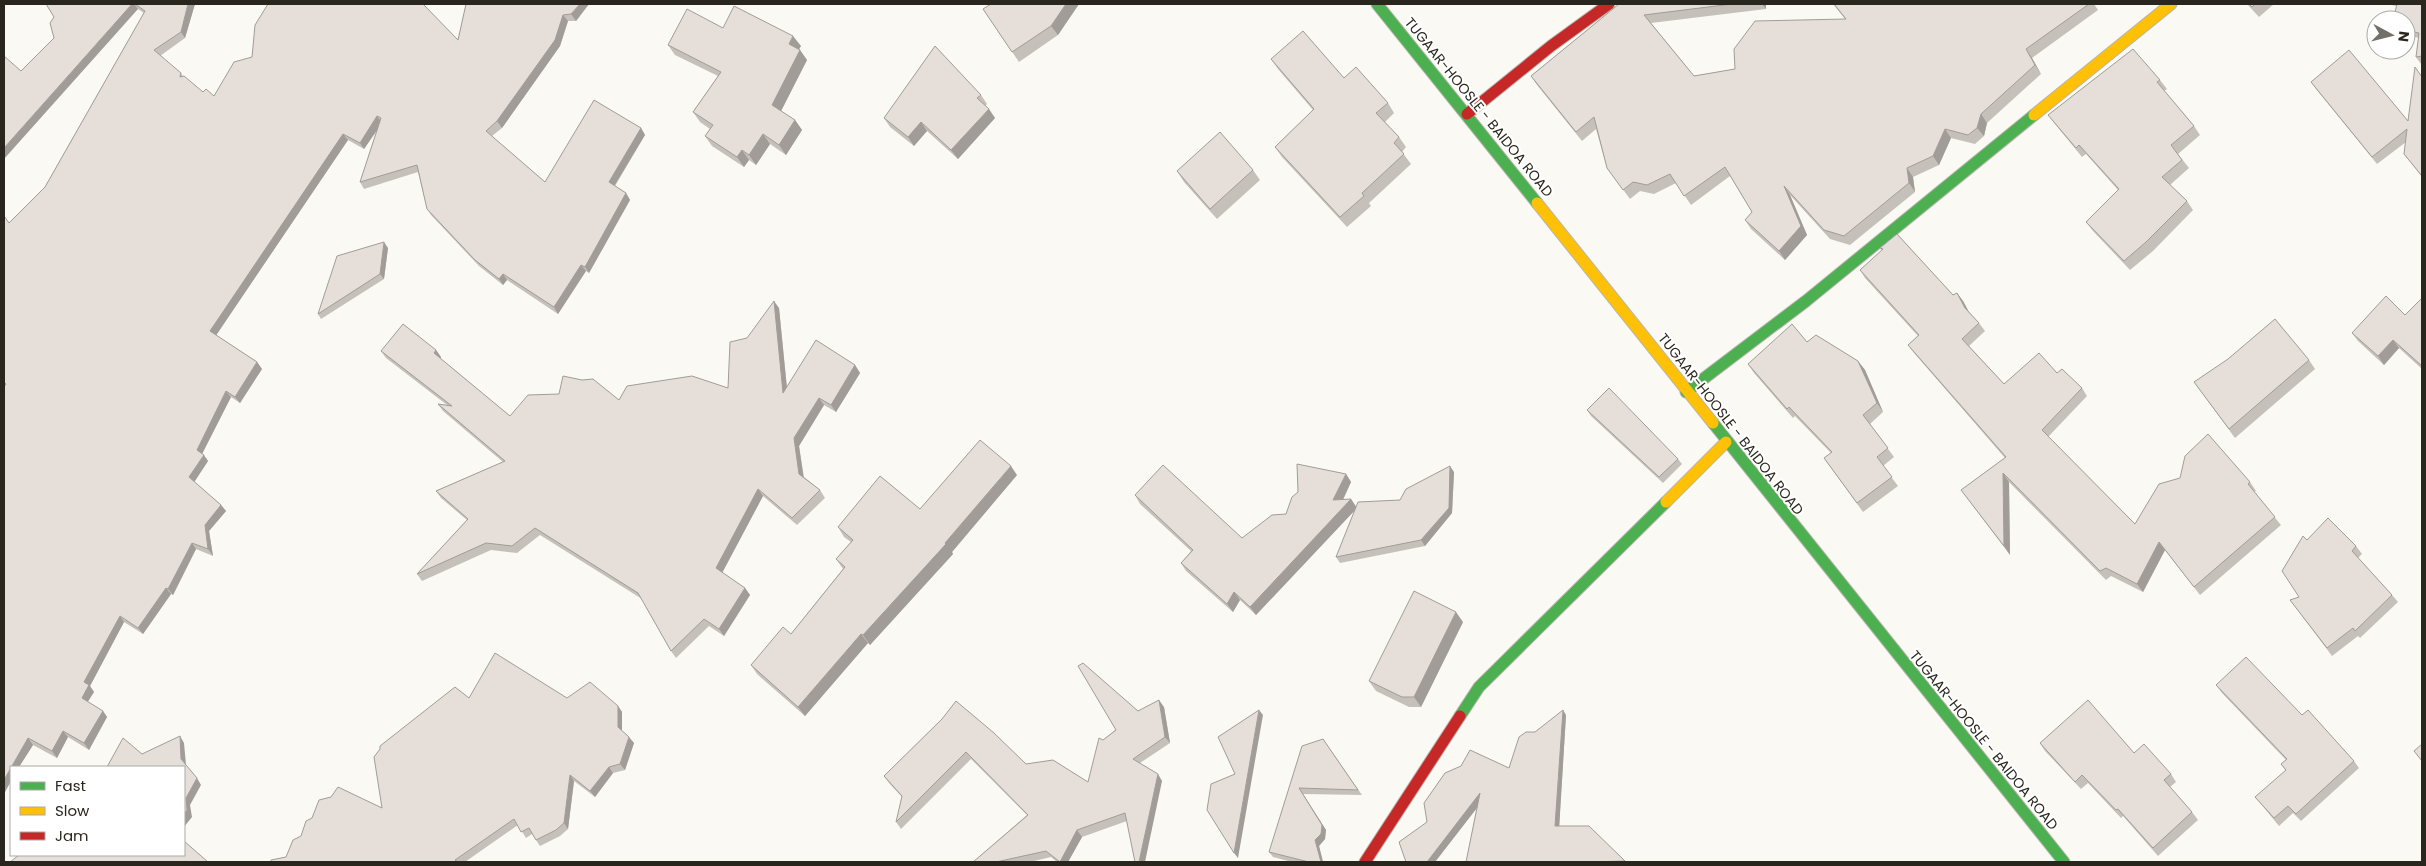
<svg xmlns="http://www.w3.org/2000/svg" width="2426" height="866" viewBox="0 0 2426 866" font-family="Poppins,sans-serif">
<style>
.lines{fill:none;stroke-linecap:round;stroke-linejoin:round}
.fast-casing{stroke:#b7b5af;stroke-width:13}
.slow-casing{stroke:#b7b5af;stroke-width:13}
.jam-casing{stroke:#b7b5af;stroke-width:13}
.fast{stroke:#4caf50;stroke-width:11}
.slow{stroke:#ffc107;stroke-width:11}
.jam{stroke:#c62828;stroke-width:11}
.wall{fill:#c6c0bb}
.shaded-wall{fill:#a19c98}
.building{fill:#e6dfd9;stroke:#a19c98}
.labels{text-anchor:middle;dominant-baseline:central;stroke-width:4;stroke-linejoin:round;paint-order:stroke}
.street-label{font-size:14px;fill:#29271d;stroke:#fff}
</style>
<rect width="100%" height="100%" fill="#faf9f4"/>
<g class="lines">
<g class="fast-casing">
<path id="fast" d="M1377,4L1537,203
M1686,392L1806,301L2034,115
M1713,423L2064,862
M1460,716L1479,687L1666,502"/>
</g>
<g class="slow-casing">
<path id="slow" d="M2034,115L2171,4
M1537,203L1713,423
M1666,502L1726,442"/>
</g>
<g class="jam-casing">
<path id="jam" d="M1467,114L1551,46L1609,4
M1365,862L1460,716"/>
</g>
<use href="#fast" class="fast"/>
<use href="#slow" class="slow"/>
<use href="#jam" class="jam"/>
</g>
<path class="wall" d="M46,4H195L185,38L160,56L181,73L183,77L203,92L214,96L458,40L466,4H589L576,21H568L560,46L502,128L492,136L545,182L641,128L645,135L615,186L626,193L630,200L589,273L586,271L558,314L507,280L503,285L479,266L431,215L427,209L418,172L364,189L360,182L377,130L364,149L348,140L216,335L257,362L262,369L240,403L231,397L202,454L208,461L194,482L221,505L226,511L209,531L213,556L196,549L173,595L171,594L143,634L124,622L90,686L94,692L88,702L103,711L107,717L89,750L68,737L57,758L33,745L19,767H11L4,386V216L9,223L45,187L144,13L138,9L21,71L54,38V17Z
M1079,4L1058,35L1019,62L983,9Z
M1619,4H1766V9L1651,23L1694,76L1735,69L1845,19L1833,4H2094L2098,10L2032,58L2041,74L1987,123L1984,136L1975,144L1951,138L1939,165L1913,177L1915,192L1850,245L1830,239L1790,195L1807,235L1785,260L1751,229L1745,220L1752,212L1730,176L1691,205L1676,183L1654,194L1640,191L1630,199L1607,168L1596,129L1582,141L1537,85L1531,76Z
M2247,4H2274L2259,17Z
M2388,4H2422V64H2421L2416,57L2419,38L2406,35V20L2396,6Z
M723,28L801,46L799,49L807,60L781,111L795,120L802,130L786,155L770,144L756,165L749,160L744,167L712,146L705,136L710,129L700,122L693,112L718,76L675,55L668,45Z
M1271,59L1344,78L1388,103L1394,113L1385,122L1399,137L1406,147L1402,152L1411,164L1369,203L1371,206L1347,227L1282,157L1275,147L1313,110L1278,69Z
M2422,77V177L2404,154L2406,142L2377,164L2316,89L2311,82L2408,121Z
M2160,80L2167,89L2164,91L2194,126L2200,135L2178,154L2189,168L2170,185L2187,201L2193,210L2153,251L2130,270L2093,231L2086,222L2118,190L2086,154L2082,157L2055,124L2048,115Z
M981,95L987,104L985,106L995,118L958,159L927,131L914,146L890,127L884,118Z
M1253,170L1260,180L1217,219L1184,182L1177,171Z
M1897,234L1953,295L1957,293L1963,301L1969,312L1979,323L1985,331L1969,346L2004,384L2057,373L2082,388L2087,396L2048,437L2135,524L2250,482L2256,491L2254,492L2281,525L2200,595L2165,550L2143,592L2111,576L2106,580L2009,482L2010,555L1961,490L2005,458L1914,353L1908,345L1918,336L1865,278L1860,270L1882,251L1880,248Z
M388,248L384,279L321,319L318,314Z
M2422,298V369L2399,348L2384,365L2358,341L2352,333L2405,315Z
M779,308L787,387L855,365L860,373L836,412L824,405L799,446L804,477L820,490L825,498L797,525L763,496L722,573L745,588L750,595L724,636L709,626L676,658L671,651L642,599L540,535L517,553L491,550L422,581L417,574L467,520L441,498L436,491L503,462L443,411L438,404L447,405L386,358L381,351L436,350L441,357L440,358L510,416L619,400L728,388L747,338Z
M1807,342L1858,361L1865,370L1883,412L1870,424L1894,457L1883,466L1898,486L1863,512L1824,458L1831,453L1795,416L1793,418L1754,373L1748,364Z
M2309,360L2315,369L2235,438L2194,382Z
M1587,410L1678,459L1682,464L1663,483L1591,416Z
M1454,472L1452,513L1425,546L1340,563L1336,557L1355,510L1256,615L1240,600L1233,612L1186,571L1181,563L1191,551L1140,504L1135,495L1242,538L1286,514L1346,474L1351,482L1343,500L1351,499L1356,507L1400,500Z
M1017,475L952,552L953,554L870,645L868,643L805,716L757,674L751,665L791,634L843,569L836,559L851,542L844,537L838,527L920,509Z
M2307,540L2356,546L2362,554L2358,558L2392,595L2398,602L2360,638L2358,636L2332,656L2290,600L2299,597Z
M1463,622L1421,707H1409L1376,691L1369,681Z
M2216,685L2302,715L2354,761L2359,768L2301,821L2293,813L2279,826L2261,804L2255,797L2286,771L2281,764L2286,760L2222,693Z
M469,698H567L618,706L622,712V731L634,743L625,770L613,773L595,797L574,781L568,829L560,836L540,846L532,834L526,838L518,825L465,862H271L286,857L382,808Z
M1164,707L1170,743L1140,763L1162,781L1127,821L1082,837L1068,862H1057L1051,857L1030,862H973L1027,815L971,759L901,829L896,822L902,797L889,783L884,776L942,719L1026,764L1088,782L1103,740L1138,711Z
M1566,715L1559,826L1626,862H1466L1477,807L1435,862H1406L1509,768L1535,732Z
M1323,739L1362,795L1303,794L1326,830L1325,839L1319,846L1323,862H1292L1273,857L1269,852Z
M2040,743L2134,753L2171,774L2176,782L2170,787L2192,812L2198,820L2158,856L2123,816L2121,818L2088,783L2081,789L2045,751Z"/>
<path class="shaded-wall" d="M132,4H134L138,9L4,159V148Z
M188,4H195L185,38L181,32Z
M580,4H589L576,21L571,14Z
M1066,4H1079L1058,35L1051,26Z
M1762,4H1766V9Z
M563,15L568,21L560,46L502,128L497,121Z
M793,36L801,46L796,54L789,44Z
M2026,49L2032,58L2041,74L2035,65Z
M800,50L807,60L779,115L772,105Z
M989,109L995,118L958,159L951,150Z
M1981,114L1987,123L1984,136L1977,128Z
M377,116L382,123L364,149L360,143Z
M795,120L802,130L786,155L779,145Z
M921,122L927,131L914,146L908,137Z
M641,128L645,135L613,188L609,182Z
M1945,129L1951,138L1939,165L1933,156Z
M343,134L348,140L215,337L210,331Z
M763,134L770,144L756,165L749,155Z
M742,150L749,160L744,167L737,157Z
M1907,168L1913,177L1915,192L1909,183Z
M1784,186L1790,195L1807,235L1785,260L1779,251Z
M626,193L630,200L589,273L585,267Z
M384,242L388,248L384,279L380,274Z
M581,265L586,271L558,314L554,307Z
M503,274L507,280L503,285L499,279Z
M1957,293L1963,301L1971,316L1965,308Z
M774,301L779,308L788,400L783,393Z
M2393,340L2399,348L2384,365L2378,356Z
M436,350L441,357L439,360L434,353Z
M1858,361L1865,370L1883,412L1877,403Z
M257,362L262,369L240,403L235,397Z
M855,365L860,373L836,412L831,405Z
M226,391L231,397L201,456L197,450Z
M819,398L824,405L799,446L804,481L799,474L794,438Z
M204,455L208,461L193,484L189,477Z
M1011,466L1017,475L952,552L953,554L870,645L863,635L945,543Z
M1450,466L1454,472L1452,513L1425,546L1421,540Z
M2003,473L2009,482L2010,555L2004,546Z
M1346,474L1351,482L1339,508L1333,500Z
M758,489L763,496L721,575L716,568Z
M1351,499L1357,508L1256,615L1250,607Z
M221,505L226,511L209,531L213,556L208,549L205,525Z
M2159,542L2165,550L2143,592L2137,584Z
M192,543L196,549L173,595L168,589Z
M166,588L171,594L143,634L138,628Z
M745,588L750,595L724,636L719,629Z
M1234,592L1240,600L1233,612L1227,604Z
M1456,612L1463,622L1421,707L1414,697Z
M120,616L124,622L90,686L94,692L86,704L82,698L84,682Z
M861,634L868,643L805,716L798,707Z
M1159,700L1164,707L1170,743L1165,737Z
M618,706L622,712V733L618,727Z
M1259,710L1263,715L1238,858L1234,853Z
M1563,710L1566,715L1559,831L1555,826Z
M103,711L107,717L89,750L84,743Z
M63,731L68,737L57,758L52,751Z
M180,736L184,743L186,765L181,759Z
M629,737L634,743L625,770L620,764Z
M28,738L33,745L19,767H11V781L4,794V780Z
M609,767L613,773L595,797L590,791Z
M1158,774L1162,781L1145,862H1139Z
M570,775L574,781L568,829L564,823Z
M197,778L201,785L190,805L192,817L184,827V815L186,798Z
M1480,793L1484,799L1435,862H1427Z
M1303,794L1326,830L1325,839L1319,846L1323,862H1321Z
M1077,830L1082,837L1068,862H1060Z"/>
<path class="building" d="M46,4H132L4,148V56L21,71L54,38L50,23L54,17Z
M135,4H188L181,32L154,50L181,73L180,77L184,76L203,92L206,89L214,96L234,62L252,57L255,25L268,4H423L458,40L466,4H580L571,14L563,15L555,40L497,121L486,131L545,182L594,100L641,128L609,182L626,193L585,267L581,265L554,307L503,274L499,279L475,260L427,209L417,165L360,182L381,118L377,116L360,143L343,134L210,331L257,362L235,397L226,391L197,450L204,455L189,477L221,505L205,525L208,549L192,543L168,589L166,588L138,628L120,616L84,682L89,685L82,698L103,711L84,743L63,731L52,751L28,738L4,780V387L6,384L4,382V216L9,223L45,187L145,11Z
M991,4H1066L1051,26L1012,52L983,9Z
M1619,4H1732L1644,15L1694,76L1735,69L1734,49L1755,21L1846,19L1834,4H2089L2026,49L2035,65L1981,114L1977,128L1968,135L1945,129L1933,156L1907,168L1909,183L1844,236L1824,230L1784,186L1801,226L1779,251L1745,220L1752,212L1725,167L1684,196L1670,174L1647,185L1633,182L1623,190L1607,168L1594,117L1576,132L1531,76Z
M2249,4H2255L2252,7Z
M2397,4H2422V56L2416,57L2419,33L2406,30V20H2393Z
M734,6L793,36L789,44L800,50L772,105L795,120L779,145L763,134L749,155L742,150L737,157L705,136L713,125L693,112L721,72L668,45L687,9L723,28Z
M1303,31L1344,78L1356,67L1388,103L1376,113L1399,137L1394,143L1404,154L1362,193L1364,196L1340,217L1275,147L1314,109L1271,59Z
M935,46L981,95L977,98L989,109L951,150L921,122L908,137L884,118Z
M2133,49L2160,80L2157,82L2194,126L2171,145L2182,160L2162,177L2187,201L2146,242L2124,261L2086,222L2119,189L2079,145L2076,148L2048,115Z
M2349,50L2408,121L2415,67L2422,77V176L2404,154L2407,129L2372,157L2311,82Z
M1220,132L1253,170L1210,209L1177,171Z
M1897,234L1953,295L1957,293L1965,308L1979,323L1962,339L2004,384L2039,353L2057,373L2062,369L2082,388L2042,430L2135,524L2159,484L2180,478L2185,456L2208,434L2250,482L2248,484L2275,517L2194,587L2159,542L2137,584L2106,568L2100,571L2003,473L2004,546L1961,490L2006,457L1908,345L1919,335L1860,270L1883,249L1880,248Z
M384,242L380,274L318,314L337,256Z
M2386,296L2405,315L2422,298V366L2393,340L2378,356L2352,333Z
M774,301L783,393L816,340L855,365L831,405L819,398L794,438L799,474L820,490L792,518L758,489L716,568L745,588L719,629L704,619L671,651L638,593L535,528L512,546L486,543L417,574L468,519L436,491L505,461L438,404L452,406L381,351L403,324L436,350L434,353L510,416L528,395L559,394L563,376L582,380L593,379L619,400L627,386L692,376L728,388L730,342L747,338Z
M2275,319L2309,360L2229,429L2194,382L2228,359Z
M1792,324L1807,342L1816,335L1858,361L1877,403L1863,415L1888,448L1877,457L1892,477L1857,503L1824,458L1832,452L1789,407L1787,409L1748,364Z
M1609,388L1678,459L1659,477L1587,410Z
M980,440L1011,466L945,543L946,544L863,635L861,634L798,707L751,665L783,627L791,634L845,567L836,559L853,540L838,527L880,476L920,509Z
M1297,464L1346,474L1333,500L1351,499L1250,607L1234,592L1227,604L1181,563L1193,550L1135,495L1163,465L1242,538L1272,515L1286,514L1292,497L1298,492Z
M1450,466L1449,508L1421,540L1336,557L1358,502L1400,500L1406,489Z
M2328,518L2356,546L2352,551L2392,595L2355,631L2353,628L2327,648L2290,600L2299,597L2282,571L2303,536L2307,540Z
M1414,591L1456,612L1414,697H1402L1369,681Z
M495,653L567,698L590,682L618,706V727L629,737L620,764L609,767L590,791L570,775L564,823L556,830L536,840L529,828L521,832L514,819L455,860L458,862H271V860L286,857L293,840L301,836L306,821L312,818L319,800L331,797L338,787L382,808L374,757L380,749V746L455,687L469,698Z
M2246,657L2302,715L2308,710L2354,761L2296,814L2288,806L2274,818L2255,797L2286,770L2281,764L2287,759L2216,685Z
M1083,663L1138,711L1159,700L1165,737L1133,759L1158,774L1139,862H1135L1125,813L1077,830L1060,862L1046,851L996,862H973L1028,815L966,752L896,822L902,796L884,776L942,719L956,701L994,733L1026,764L1053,760L1088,782L1099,738L1103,740L1116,730L1078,666Z
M2088,700L2134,753L2144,744L2171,774L2164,780L2192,812L2153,848L2118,809L2116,810L2082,775L2075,782L2040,743Z
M1259,710L1234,853L1207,810L1211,784L1235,774L1218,737Z
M1563,710L1555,826H1589L1625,861L1588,862H1466L1480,793L1427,862H1406L1399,842L1427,822L1424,803L1445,773L1461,766L1470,750L1509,768L1519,737L1526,732H1535Z
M180,736L181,759L197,778L186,798L187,810L184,815V767H107L123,738L142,754Z
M1323,739L1358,790L1299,788L1322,825L1321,834L1315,840L1321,862H1309L1269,852L1302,746Z
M2422,744V761L2414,751Z
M184,841L208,862H10L19,855H184Z"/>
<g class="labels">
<g class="street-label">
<text transform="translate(1479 107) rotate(51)">TUGAAR-HOOSLE - BAIDOA ROAD</text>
<text transform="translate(1731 424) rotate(52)">TUGAAR-HOOSLE - BAIDOA ROAD</text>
<text transform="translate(1984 740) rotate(51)">TUGAAR-HOOSLE - BAIDOA ROAD</text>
</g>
</g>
<rect width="2426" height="866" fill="none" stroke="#29271d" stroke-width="10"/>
<rect x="10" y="766" width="175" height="90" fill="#ffffff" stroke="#a9a9a5"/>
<rect x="20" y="782" width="25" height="8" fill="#4caf50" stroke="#a9a9a5"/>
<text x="55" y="791" font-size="15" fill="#29271d">Fast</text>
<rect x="20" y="807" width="25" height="8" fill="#ffc107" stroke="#a9a9a5"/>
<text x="55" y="816" font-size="15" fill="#29271d">Slow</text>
<rect x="20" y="832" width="25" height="8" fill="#c62828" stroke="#a9a9a5"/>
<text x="55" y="841" font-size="15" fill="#29271d">Jam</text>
<g transform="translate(2391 35) rotate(97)"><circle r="24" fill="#ffffff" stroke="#a9a9a5"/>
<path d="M0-4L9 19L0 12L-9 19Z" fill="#727068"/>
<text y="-8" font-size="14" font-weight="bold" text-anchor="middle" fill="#29271d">N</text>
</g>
</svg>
